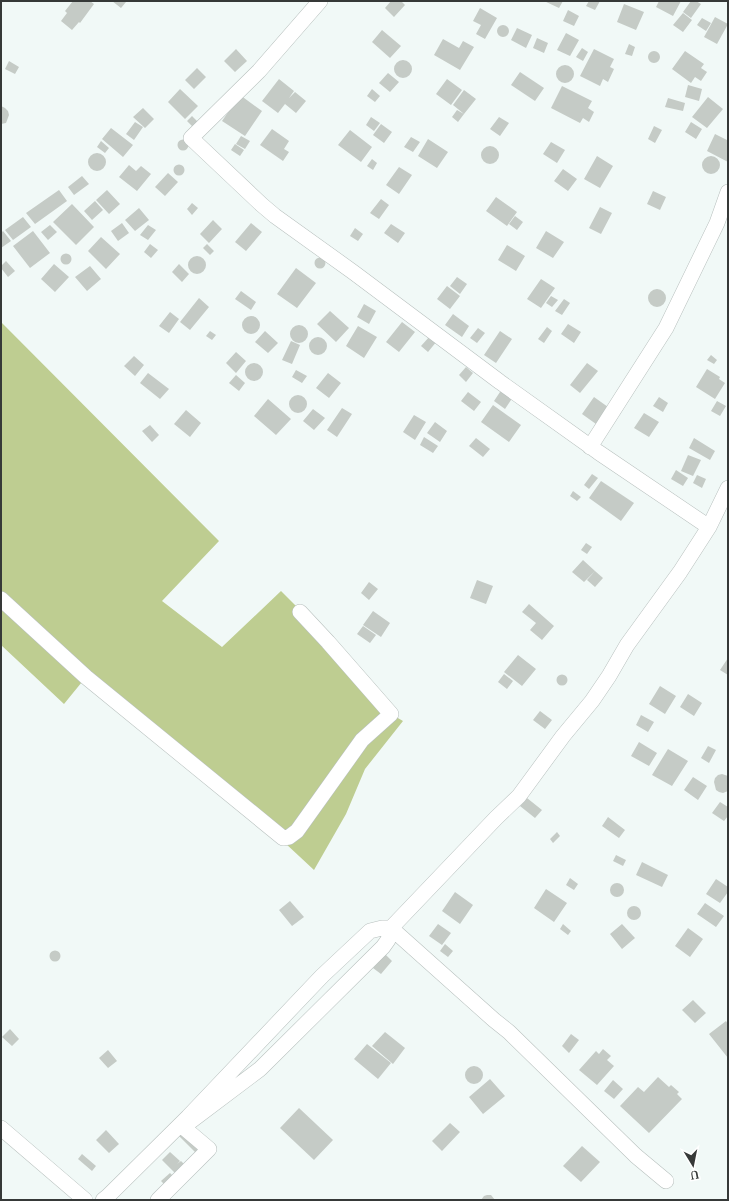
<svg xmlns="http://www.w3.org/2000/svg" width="729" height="1201" viewBox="0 0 729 1201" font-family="Merriweather,serif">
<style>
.green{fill:#becd91}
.building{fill:#c5cbc6}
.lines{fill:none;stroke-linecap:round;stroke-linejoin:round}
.minor-casing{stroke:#b8c0be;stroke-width:16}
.minor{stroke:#fff;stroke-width:15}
</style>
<rect width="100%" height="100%" fill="#f1f9f7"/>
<path class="green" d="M1,322L219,541L162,601L222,647L281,591L299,609L391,714L403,721L365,769L346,814L314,870L285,843L86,677L64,704L1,645Z"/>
<path class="building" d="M73,1H90L94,4L80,23L79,22L72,30L61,21L67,13L65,11Z
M112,1H125L126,2L121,8Z
M391,1H401L405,5L394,17L385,8Z
M544,1H563L559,8Z
M589,1H600L595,10L586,6Z
M659,1H681L673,16L656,7Z
M691,1H696L701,4L691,18L683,12Z
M624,4L644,12L636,30L617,22Z
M480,8L497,18L485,39L476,34L481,25L473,21Z
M568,10L579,16L574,26L563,21Z
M683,13L692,20L683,32L673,25Z
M715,17L728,24L717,44L704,37Z
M702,18L711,23L706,31L697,25Z
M497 31a6 6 0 1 1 12 0a6 6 0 1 1-12 0Z
M517,28L532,35L526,48L511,40Z
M382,30L401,46L390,58L372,42Z
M566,33L579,40L570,56L557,50Z
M537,38L548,43L544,53L533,48Z
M443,39L459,48L463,41L474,47L460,70L434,55Z
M629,44L635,47L632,56L625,54Z
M582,48L588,52L583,61L576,57Z
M236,49L247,61L235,72L224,61Z
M594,49L614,59L610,67L614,69L608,82L603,79L600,86L580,76Z
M648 57a6 6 0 1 1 12 0a6 6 0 1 1-12 0Z
M685,51L704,64L701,68L707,72L701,81L695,77L691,83L672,69Z
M394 69a9 9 0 1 1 18 0a9 9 0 1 1-18 0Z
M9,61L19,67L15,74L5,69Z
M556 74a9 9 0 1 1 18 0a9 9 0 1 1-18 0Z
M197,68L206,77L194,89L185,80Z
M520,72L544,88L535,101L511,85Z
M388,73L399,82L390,92L379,83Z
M279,79L294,91L289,98L295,92L306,101L296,113L285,104L278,113L262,101Z
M447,79L462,90L451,105L436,94Z
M688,85L702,89L699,101L685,97Z
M562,86L592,101L588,108L594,112L589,122L583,118L580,123L551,108Z
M180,89L198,106L185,119L168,102Z
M372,89L380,96L375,102L367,96Z
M464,90L476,99L464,114L453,105Z
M240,95L262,111L245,136L222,121Z
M708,97L723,109L707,128L692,117Z
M668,98L685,103L683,111L665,107Z
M1,106L5,108L8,111L9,115L6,123L1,124Z
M143,108L154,119L145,128L133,117Z
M457,110L464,114L458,122L452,117Z
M192,116L199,123L194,128L187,121Z
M371,117L380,123L374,131L366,125Z
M499,117L509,123L500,136L490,129Z
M135,122L143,127L134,140L126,134Z
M691,122L702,129L696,139L685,132Z
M381,124L392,132L384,143L373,135Z
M654,126L662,130L655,143L648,139Z
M111,128L133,145L123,157L102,139Z
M272,129L289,141L284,149L289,152L283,161L260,145Z
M350,130L372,147L361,162L338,145Z
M715,134L727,140L728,137V162L707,151Z
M241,136L250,141L245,149L236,144Z
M411,137L420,142L413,152L404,147Z
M428,139L448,152L437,168L418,156Z
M177.5 145a5.5 5.5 0 1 1 11 0a5.5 5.5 0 1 1-11 0Z
M101,141L109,148L105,153L97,147Z
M551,142L565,150L557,163L543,154Z
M235,144L244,150L240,156L231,150Z
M481 155a9 9 0 1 1 18 0a9 9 0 1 1-18 0Z
M88 162a9 9 0 1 1 18 0a9 9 0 1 1-18 0Z
M702 165a9 9 0 1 1 18 0a9 9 0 1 1-18 0Z
M597,156L613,166L600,188L584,179Z
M372,159L377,163L373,170L367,166Z
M173.5 170a5.5 5.5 0 1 1 11 0a5.5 5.5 0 1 1-11 0Z
M129,165L136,171L141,166L151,174L137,191L119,177Z
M399,167L412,175L399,194L386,185Z
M563,169L577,179L568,191L554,181Z
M168,173L178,182L165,196L155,187Z
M82,176L89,184L74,195L68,187Z
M59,190L67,201L35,224L26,213Z
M107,190L120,204L109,214L96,200Z
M653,191L666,197L660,210L647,204Z
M496,197L517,212L507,226L486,211Z
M381,199L389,205L379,219L370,213Z
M95,201L103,210L92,220L84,211Z
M192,203L198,208L192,215L187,209Z
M72,204L94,227L76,245L53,222Z
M600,207L612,213L601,234L589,228Z
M139,208L149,220L135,231L125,220Z
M515,216L523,222L517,230L509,224Z
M23,217L31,227L13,240L5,230Z
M213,220L222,229L209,243L200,234Z
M122,223L129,233L118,241L111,231Z
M251,223L262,232L246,251L235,242Z
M391,224L405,233L398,243L384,233Z
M50,225L57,232L48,240L41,232Z
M148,225L156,230L148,240L140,235Z
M355,228L363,234L358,241L350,236Z
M3,231L11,241L1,248V233Z
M33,231L50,253L30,268L13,246Z
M546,231L564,242L553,258L536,248Z
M101,237L120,254L106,269L88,251Z
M150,244L158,250L151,258L144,252Z
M207,244L214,251L210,255L203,248Z
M507,245L525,256L516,271L498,260Z
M60.5 259a5.5 5.5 0 1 1 11 0a5.5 5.5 0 1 1-11 0Z
M188 265a9 9 0 1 1 18 0a9 9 0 1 1-18 0Z
M314.5 263a5.5 5.5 0 1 1 11 0a5.5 5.5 0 1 1-11 0Z
M6,261L15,271L8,277L1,268V266Z
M54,264L69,277L55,292L41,279Z
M179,264L189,274L182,282L172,272Z
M90,266L101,279L87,291L75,277Z
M296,268L316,283L297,308L277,294Z
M457,277L467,284L460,294L450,286Z
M541,279L555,288L541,308L527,299Z
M447,286L460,296L450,309L437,299Z
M648 298a9 9 0 1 1 18 0a9 9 0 1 1-18 0Z
M241,291L256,302L251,310L235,299Z
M551,296L558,300L552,307L546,303Z
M199,298L209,307L190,330L180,322Z
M564,299L570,303L562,315L555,311Z
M364,304L376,311L369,324L357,317Z
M330,311L349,328L336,342L317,324Z
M170,312L179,319L169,333L159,326Z
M453,314L469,326L462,337L445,325Z
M242 325a9 9 0 1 1 18 0a9 9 0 1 1-18 0Z
M402,322L415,332L399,352L386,342Z
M568,324L581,332L574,343L561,334Z
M290 334a9 9 0 1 1 18 0a9 9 0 1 1-18 0Z
M358,326L377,337L364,358L346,346Z
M547,327L552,331L544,343L538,339Z
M478,328L485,333L477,343L470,338Z
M210,331L216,335L212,340L206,336Z
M265,331L278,343L268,353L255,342Z
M500,331L512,339L496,363L484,355Z
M430,336L437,341L428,352L421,346Z
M309 346a9 9 0 1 1 18 0a9 9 0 1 1-18 0Z
M291,341L300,345L292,364L282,360Z
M236,352L246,361L236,373L226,363Z
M711,355L717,360L714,364L707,360Z
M134,356L144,365L135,376L124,366Z
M245 372a9 9 0 1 1 18 0a9 9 0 1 1-18 0Z
M587,363L598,371L580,393L570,385Z
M466,367L473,373L466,382L459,375Z
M707,369L720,377L719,379L725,383L715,399L696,387Z
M296,370L307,376L302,383L292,377Z
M148,373L169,389L160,399L140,383Z
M328,373L341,383L329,398L316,388Z
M236,375L245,383L239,391L229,383Z
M502,389L513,397L505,409L494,401Z
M468,392L481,402L474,411L461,401Z
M289 404a9 9 0 1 1 18 0a9 9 0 1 1-18 0Z
M594,397L608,407L596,424L582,414Z
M659,397L668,403L663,412L653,406Z
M268,399L291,419L276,435L254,416Z
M717,401L726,406L720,416L711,411Z
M493,405L521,425L509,442L481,422Z
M342,408L352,414L337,437L327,430Z
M313,409L325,418L314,430L303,421Z
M186,410L201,423L190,437L174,424Z
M644,413L659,422L649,437L634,428Z
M414,415L426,422L415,440L403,432Z
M435,422L447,431L440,442L427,433Z
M150,425L159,435L152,442L142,431Z
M424,437L438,446L433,453L420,445Z
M476,438L490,449L483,457L469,446Z
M694,438L715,451L710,460L689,448Z
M688,455L701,460L693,476L681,471Z
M676,470L688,478L683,486L671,479Z
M592,474L598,478L589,489L584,485Z
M697,475L706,479L702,488L693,483Z
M601,481L634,503L621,521L589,498Z
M573,491L581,497L577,501L570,496Z
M586,543L592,547L587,554L581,550Z
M583,560L595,571L584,582L572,572Z
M595,571L603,578L595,587L587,580Z
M477,580L493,586L486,604L470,598Z
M369,582L378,589L369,600L361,593Z
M529,604L554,626L542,640L530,630L536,623L522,612Z
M373,611L390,623L381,637L363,625Z
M363,626L376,635L370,643L357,634Z
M518,655L536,669L522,686L504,672Z
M728,658V675L720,670Z
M504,674L513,681L507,689L498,682Z
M556.5 680a5.5 5.5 0 1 1 11 0a5.5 5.5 0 1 1-11 0Z
M660,686L676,696L665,714L649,704Z
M688,694L702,703L694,716L680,707Z
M540,711L552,720L545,729L533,720Z
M641,715L654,722L648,732L636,725Z
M639,742L657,753L649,766L631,756Z
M708,746L716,750L709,763L701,758Z
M668,749L688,761L672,786L652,775Z
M722,774L728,776V791L723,793L719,792L716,790L714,782L715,778L718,775Z
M693,777L707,786L698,800L684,790Z
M527,798L542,810L535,818L520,806Z
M720,802L728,807V816L724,821L712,813Z
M608,817L625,830L619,838L602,826Z
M557,832L560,836L553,843L550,839Z
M616,855L626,860L623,866L613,861Z
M642,862L668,875L662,887L636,875Z
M570,878L578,884L574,890L566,885Z
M716,879L728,887V892L720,903L706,894Z
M610 890a7 7 0 1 1 14 0a7 7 0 1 1-14 0Z
M546,889L567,903L554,922L534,908Z
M455,892L473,905L460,924L442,911Z
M290,901L304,917L292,926L279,910Z
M705,903L724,916L716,927L697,914Z
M627 913a7 7 0 1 1 14 0a7 7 0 1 1-14 0Z
M438,924L451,933L442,945L429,936Z
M563,924L571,931L568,935L560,929Z
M622,924L635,938L622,949L610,934Z
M688,928L703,939L690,957L675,946Z
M445,944L453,951L448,957L440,951Z
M49.5 956a5.5 5.5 0 1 1 11 0a5.5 5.5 0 1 1-11 0Z
M385,954L392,961L381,974L373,968Z
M693,1000L706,1013L695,1023L682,1010Z
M726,1021L728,1024V1058L709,1034Z
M10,1029L19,1039L12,1046L2,1037Z
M385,1032L405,1048L393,1064L372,1046Z
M571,1034L579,1040L569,1053L562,1046Z
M367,1044L391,1063L378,1079L354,1059Z
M603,1049L611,1056L607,1060L614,1066L597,1085L579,1070L596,1051L599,1054Z
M108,1050L117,1061L108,1068L99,1058Z
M465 1075a9 9 0 1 1 18 0a9 9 0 1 1-18 0Z
M658,1077L669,1087L671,1085L679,1092L677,1094L682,1099L649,1133L620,1106L638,1087L644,1092Z
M490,1079L505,1096L483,1114L469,1097Z
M613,1080L623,1089L614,1099L604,1091Z
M299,1108L333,1140L314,1160L280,1128Z
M450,1123L460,1132L442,1151L432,1141Z
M106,1130L119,1144L109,1153L96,1140Z
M181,1130L201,1150L197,1154L177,1134Z
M582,1146L600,1162L581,1182L563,1166Z
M170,1152L180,1161L177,1164L181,1161L185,1165L176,1174L162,1160Z
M82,1154L96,1166L92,1171L78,1159Z
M170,1173L174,1177L166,1186L161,1181Z
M487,1195H491L495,1200H481L484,1196Z"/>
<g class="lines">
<g class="minor-casing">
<path id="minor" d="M320,1L259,71L191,138L262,205L275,216L353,272L500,382L598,452L709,527
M590,447L666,328L717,223L728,192
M1,599L86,677L283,838L289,837L297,831L362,740L391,714L328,642L300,612
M1,1128L85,1200
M103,1200L108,1196L188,1117L322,976L370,931L382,928H391L496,818L519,796L563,736L592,701L609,676L627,645L680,572L709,527L728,488
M158,1200L209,1149L183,1127L260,1069L383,947L388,940L391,928L494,1020L509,1032L636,1156L666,1181"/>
</g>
<use href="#minor" class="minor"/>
</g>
<rect width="729" height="1201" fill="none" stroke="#363938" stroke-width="4"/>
<g transform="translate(693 1165) rotate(170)" stroke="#ffffff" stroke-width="3" paint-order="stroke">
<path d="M0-3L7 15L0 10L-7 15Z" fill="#363938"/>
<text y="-6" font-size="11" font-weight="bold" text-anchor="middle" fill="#363938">U</text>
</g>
</svg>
